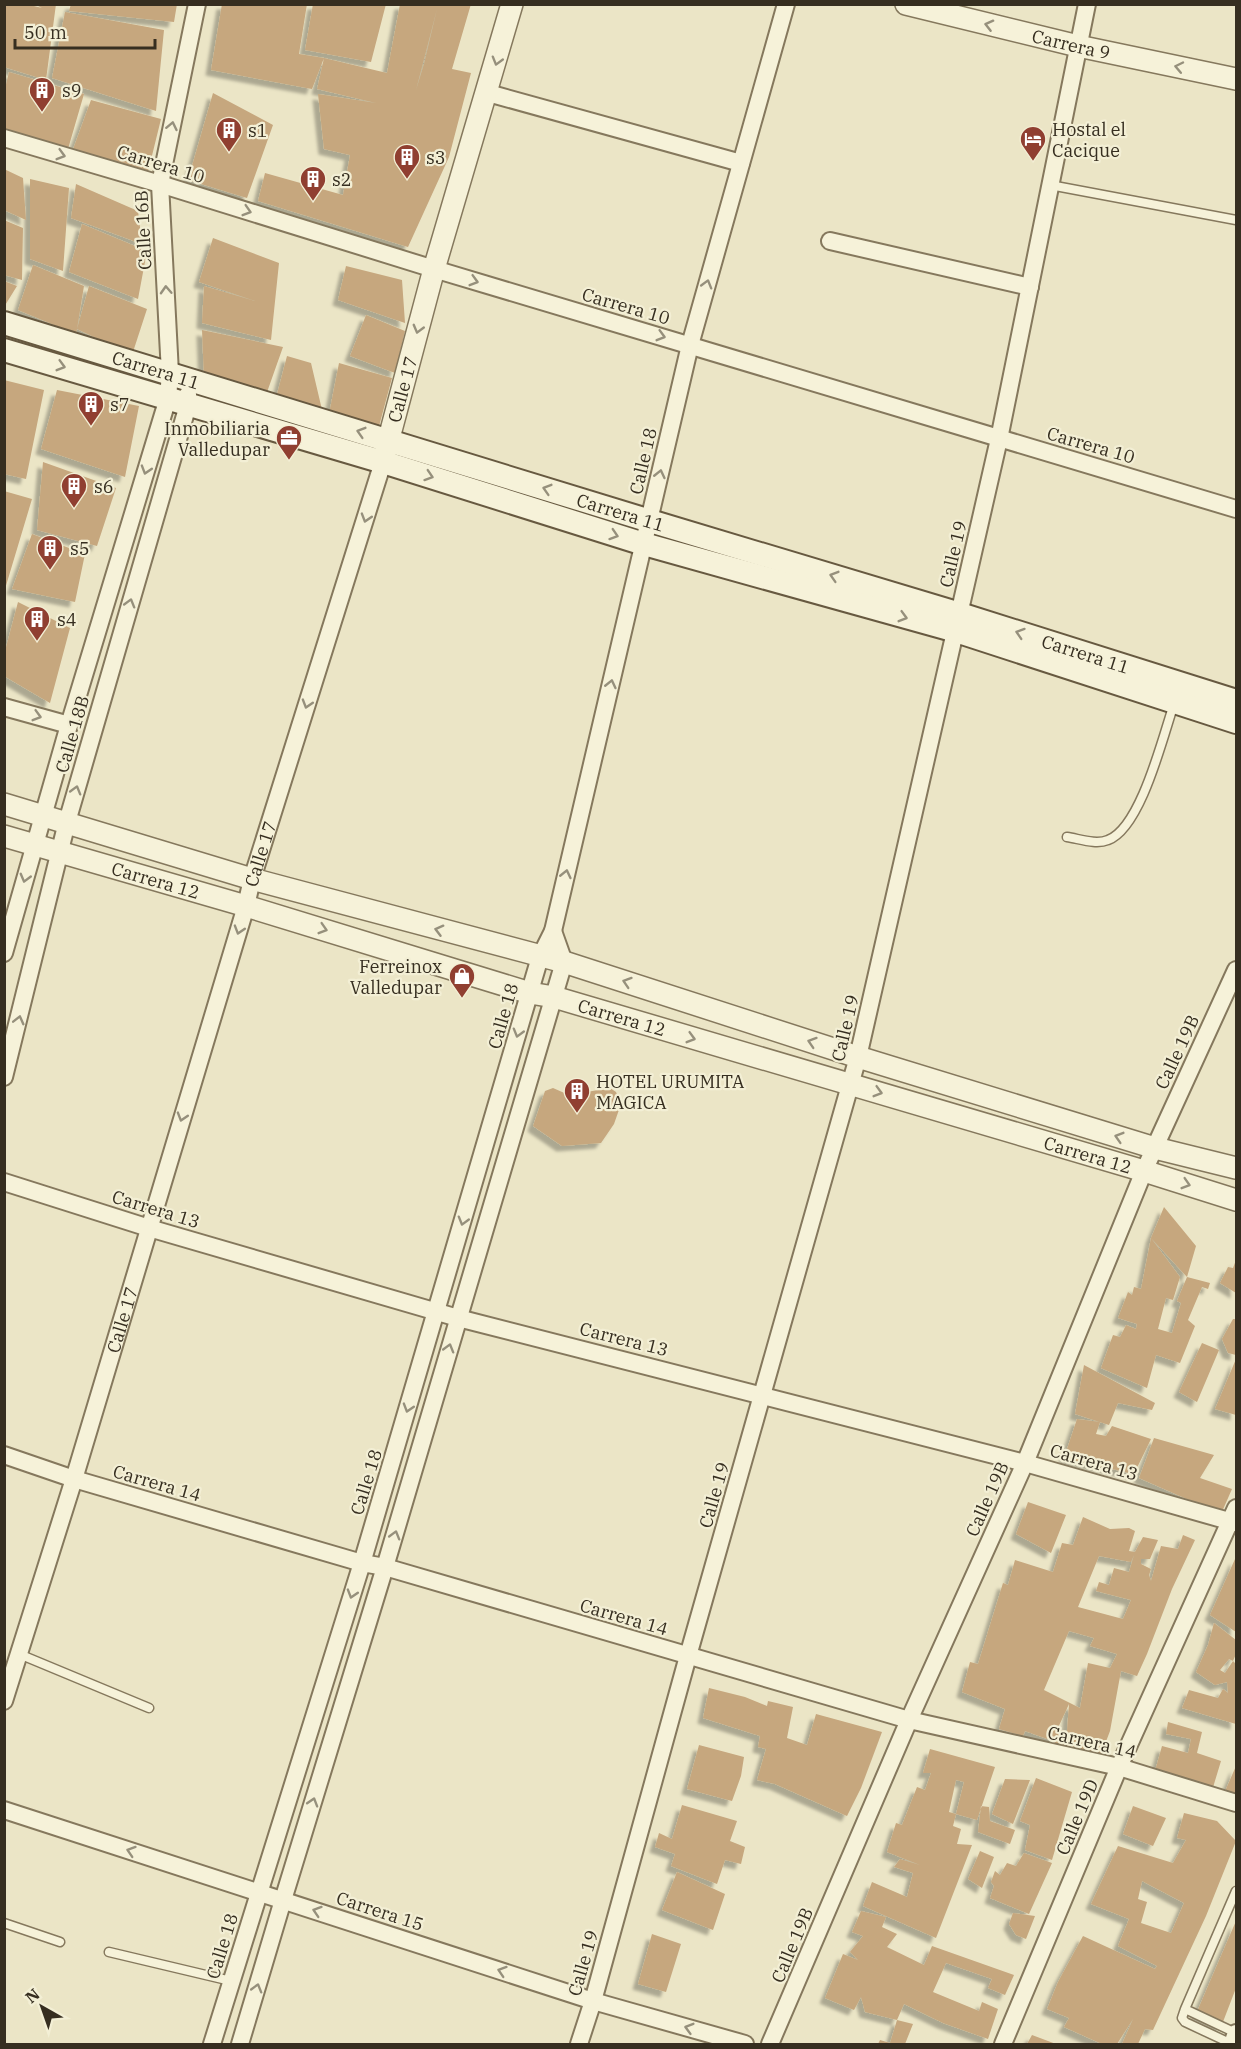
<svg xmlns="http://www.w3.org/2000/svg" width="1241" height="2049" viewBox="0 0 1241 2049" font-family="'IBM Plex Serif',serif">
<style>
.building{fill:#c6a77e;fill-rule:evenodd;filter:url(#shadow)}
.lines{fill:none;stroke-linecap:round;stroke-linejoin:round}
.service-casing{stroke:#85785d;stroke-width:11}
.minor-casing{stroke:#85785d;stroke-width:20}
.tertiary-casing{stroke:#85785d;stroke-width:24}
.secondary-casing{stroke:#675940;stroke-width:26}
.service{stroke:#f6f2d9;stroke-width:8}
.minor{stroke:#f6f2d9;stroke-width:16}
.tertiary{stroke:#f6f2d9;stroke-width:21}
.secondary{stroke:#f6f2d9;stroke-width:22}
.oneway{stroke:#96907c}
.labels{text-anchor:middle;dominant-baseline:central;stroke-width:4.5;stroke-linejoin:round;paint-order:stroke}
.street-label{font-size:18px;fill:#362e20;stroke:#f3efd5}
.poi-label{font-size:18px;fill:#362e20;stroke:#f3efd5;text-anchor:start}
</style>
<defs>
<filter id="shadow"><feDropShadow dx="-5.5" dy="5.5" stdDeviation="1.5" flood-color="#0004"/></filter>
</defs>
<rect width="100%" height="100%" fill="#ebe5c6"/>
<path class="building" d="M4,4H26L42,8L34,4H56L46,80L4,67Z
M71,4H177L174,22L69,11Z
M222,4H307L299,54L324,58L387,73L400,4H471L452,69L471,73L449,157L408,247L258,201L265,173L343,195L350,155L324,149L318,94L376,103L317,89L324,58L312,89L211,70ZM437,9L424,64L416,90Z
M313,4H386L371,62L305,50Z
M65,12L164,30L156,111L52,78Z
M9,72L84,94L68,149L4,132V93Z
M213,93L273,125L247,198L188,180Z
M91,100L161,119L147,176L72,152Z
M4,169L23,178L26,220L4,210Z
M30,179L69,188L63,271L30,259Z
M76,184L138,211L142,244L71,218Z
M4,220L23,228L22,280L4,275Z
M82,224L147,251L138,299L69,272Z
M213,238L279,263L271,340L202,323L204,286L255,301L199,282Z
M33,265L84,286L77,329L89,286L147,309L132,355L77,329L76,334L18,310Z
M346,266L402,280L405,323L338,300Z
M4,281L17,286L4,307Z
M366,315L405,331L395,373L350,356Z
M202,330L283,347L266,395L204,378Z
M287,356L311,363L323,414L276,398Z
M339,363L392,378L378,430L329,414Z
M4,380L44,390L26,479L4,474Z
M57,390L139,406L125,477L41,449Z
M43,462L116,488L97,546L37,530Z
M4,491L32,499L5,589L4,588Z
M32,534L85,554L75,602L12,589Z
M18,602L70,628L50,703L4,676V655Z
M553,1088L569,1095L610,1088L616,1092L621,1104L614,1124L601,1143L562,1146L533,1126L545,1091Z
M1164,1207L1196,1246L1187,1277L1151,1238Z
M1151,1238L1180,1277L1173,1300L1166,1298L1158,1329L1172,1333L1181,1303L1177,1301L1187,1277L1210,1283L1208,1289L1202,1287L1188,1320L1195,1326L1180,1363L1156,1355L1147,1388L1101,1368L1113,1335L1120,1337L1126,1325L1136,1329L1137,1324L1118,1318L1128,1292L1132,1295L1134,1287L1141,1289Z
M1236,1260V1293L1220,1283L1228,1267L1233,1268Z
M1233,1319H1236V1355L1228,1353L1222,1339Z
M1202,1343L1219,1350L1197,1402L1179,1392Z
M1236,1359V1415L1215,1409Z
M1084,1365L1155,1403L1152,1410L1118,1403L1109,1425L1075,1414Z
M1077,1419L1100,1422L1096,1434L1106,1436L1112,1426L1151,1439L1134,1474L1064,1458Z
M1154,1438L1214,1455L1200,1478L1232,1489L1221,1514L1139,1478Z
M1028,1502L1066,1515L1051,1553L1016,1534Z
M1083,1517L1110,1529L1129,1528L1135,1531L1129,1551L1135,1552L1143,1537L1158,1540L1150,1559H1141V1564L1151,1569L1149,1575L1151,1581L1161,1546L1178,1549L1183,1535L1195,1540L1172,1589L1147,1654L1137,1676L1121,1671L1110,1731L1099,1760L1051,1745L1053,1741L1025,1731L1023,1736L999,1729L1005,1709L962,1692L970,1662L978,1664L1003,1583L1008,1585L1015,1560L1053,1572L1062,1543L1073,1545ZM1134,1555L1129,1572L1114,1568L1109,1585L1099,1582L1096,1591L1131,1600L1123,1619L1078,1607L1099,1556L1131,1562ZM1069,1631L1094,1638L1090,1646L1117,1654L1110,1668L1088,1663L1080,1708L1044,1690ZM1069,1704L1067,1731L1057,1730Z
M1235,1559L1236,1560V1632L1210,1615Z
M1214,1623L1236,1640V1654L1233,1661L1229,1659L1220,1670L1225,1673L1233,1661L1236,1664V1724L1182,1708L1189,1690L1218,1698L1223,1689L1228,1693L1227,1682L1215,1685L1196,1672L1208,1645Z
M709,1688L745,1697L767,1706L768,1701L793,1707L787,1738L807,1745L816,1714L882,1732L861,1788L847,1816L775,1784L757,1780L766,1749L758,1747L760,1736L703,1718Z
M1168,1722L1202,1732L1197,1753L1221,1761L1211,1794L1155,1771L1162,1746L1188,1753L1191,1739L1166,1734Z
M699,1745L744,1757L741,1776L732,1801L687,1789Z
M930,1749L995,1767L977,1820L956,1814L964,1782L956,1780L949,1812L956,1814L953,1826L961,1829L957,1844L972,1845L936,1938L863,1906L872,1882L907,1897L913,1873L894,1867L900,1859L920,1865L887,1852L896,1823L902,1825L917,1787L925,1790L931,1773H923Z
M1236,1766V1799L1223,1796Z
M1036,1778L1072,1792L1052,1860L1025,1850L1030,1825L1020,1821Z
M1005,1779L1030,1780L1013,1824L992,1814Z
M682,1805L737,1821L730,1841L745,1847L741,1864L725,1860L717,1884L671,1866L675,1854L655,1847L659,1833L672,1839Z
M981,1806L989,1807L990,1821L1015,1830L1010,1844L978,1832Z
M1133,1806L1166,1818L1153,1846L1123,1834Z
M1184,1813L1217,1821L1236,1841L1206,1916L1153,2030L1145,2029L1138,2044H1122L1133,2019L1117,2044H1102L1064,2027L1069,2018L1047,2009L1058,1982L1083,1936L1155,1969L1157,1966L1118,1946L1129,1919L1091,1904L1118,1846L1173,1863L1186,1840L1177,1838ZM1142,1881L1184,1903L1171,1933L1141,1923L1147,1902L1138,1899Z
M980,1851L994,1857L982,1888L968,1879Z
M1024,1853L1052,1863L1029,1914L990,1898L994,1886L991,1882L995,1871L1000,1875L1007,1863L1016,1866Z
M677,1872L725,1894L713,1930L662,1910Z
M861,1911L886,1917L882,1927L897,1934L887,1947L924,1965L932,1946L1014,1975L1005,1995L988,1988L992,1979L946,1963L933,1992L979,2011L982,2002L998,2009L988,2039L943,2023L904,2004L897,2020L913,2024L905,2044H878L880,2040L890,2043L897,2020L865,2012L861,1997L854,2010L825,1998L843,1954L858,1960L850,1952L863,1936L852,1932Z
M1013,1913L1035,1916L1026,1939L1016,1935L1009,1924Z
M1236,1921V1988L1221,2027L1196,2014Z
M652,1934L681,1944L666,1992L638,1984Z
M1032,2035L1056,2044H1027Z"/>
<g class="lines">
<g class="service-casing">
<path id="service" d="M1050,185L1236,220
M1067,837C1080,839 1096,845 1108,840C1141,828 1163,736 1174,704
M19,1654L149,1708
M1236,1891L1185,2009L1236,2033
M4,1923L60,1942
M109,1952L231,1981
M1185,2009L1182,2018L1185,2022L1232,2044"/>
</g>
<g class="minor-casing">
<g id="minor">
<path d="M488,93L741,163"/>
<path d="M4,138L160,184L434,269L1236,509"/>
<path d="M830,241L1030,287"/>
<path d="M4,707L69,725"/>
<path d="M4,953L69,725L168,398L170,373L160,184L197,4"/>
<path d="M4,1077L67,822L188,405V394"/>
<path d="M4,1182L149,1228L458,1318L1025,1463L1236,1523"/>
<path d="M4,1455L74,1479L362,1563L385,1567L909,1720L1119,1767L1236,1803"/>
<path id="s1" d="M4,1701L74,1479L246,906L252,879L383,462"/>
<path d="M4,1810L593,2001L745,2044"/>
<path d="M212,2044L362,1563L540,957L553,931L690,345L786,4"/>
<path d="M240,2044L283,1900L385,1567L564,962L553,931"/>
<path d="M579,2044L593,2001L688,1656L858,1057L999,439L1087,4"/>
<path d="M770,2044L909,1720L1025,1463L1144,1171L1236,970"/>
<path d="M1003,2044L1119,1767L1236,1508"/>
<path d="M1232,2044L1236,2033"/>
</g>
</g>
<g class="tertiary-casing">
<g id="tertiary">
<path id="s2" d="M906,4L1078,46L1236,79"/>
<path id="s3" d="M384,457L434,269L512,4"/>
<path d="M4,804L252,879L564,962L858,1057L1155,1148L1236,1168"/>
<path id="s4" d="M4,836L246,906L530,993L554,997L1144,1171L1236,1200"/>
</g>
</g>
<g class="secondary-casing">
<g id="secondary">
<path id="s5" d="M4,323L650,521L960,614L1236,701"/>
<path d="M4,350L383,462L644,544L956,631L1236,722"/>
</g>
</g>
<use href="#service" class="service"/>
<use href="#minor" class="minor"/>
<use href="#tertiary" class="tertiary"/>
<use href="#secondary" class="secondary"/>
</g>
<defs><path id="oneway-chevron" d="M-2-3.5L2.5 0L-2 3.5" fill="none" stroke-width="1.6" stroke-linecap="round" stroke-linejoin="round" transform="scale(1.5)"/></defs>
<g class="oneway">
<use href="#oneway-chevron" transform="translate(989 25) rotate(-166)"/>
<use href="#oneway-chevron" transform="translate(497 61) rotate(106)"/>
<use href="#oneway-chevron" transform="translate(1179 67) rotate(-168)"/>
<use href="#oneway-chevron" transform="translate(172 126) rotate(-78)"/>
<use href="#oneway-chevron" transform="translate(61 155) rotate(16)"/>
<use href="#oneway-chevron" transform="translate(247 211) rotate(17)"/>
<use href="#oneway-chevron" transform="translate(474 281) rotate(16)"/>
<use href="#oneway-chevron" transform="translate(707 284) rotate(-74)"/>
<use href="#oneway-chevron" transform="translate(166 290) rotate(-93)"/>
<use href="#oneway-chevron" transform="translate(418 329) rotate(105)"/>
<use href="#oneway-chevron" transform="translate(661 336) rotate(16)"/>
<use href="#oneway-chevron" transform="translate(61 366) rotate(16)"/>
<use href="#oneway-chevron" transform="translate(361 432) rotate(-163)"/>
<use href="#oneway-chevron" transform="translate(146 470) rotate(107)"/>
<use href="#oneway-chevron" transform="translate(660 474) rotate(-77)"/>
<use href="#oneway-chevron" transform="translate(429 476) rotate(18)"/>
<use href="#oneway-chevron" transform="translate(547 489) rotate(-163)"/>
<use href="#oneway-chevron" transform="translate(366 518) rotate(107)"/>
<use href="#oneway-chevron" transform="translate(614 535) rotate(18)"/>
<use href="#oneway-chevron" transform="translate(834 576) rotate(-163)"/>
<use href="#oneway-chevron" transform="translate(130 603) rotate(-74)"/>
<use href="#oneway-chevron" transform="translate(903 617) rotate(16)"/>
<use href="#oneway-chevron" transform="translate(1020 633) rotate(-162)"/>
<use href="#oneway-chevron" transform="translate(611 684) rotate(-77)"/>
<use href="#oneway-chevron" transform="translate(307 704) rotate(107)"/>
<use href="#oneway-chevron" transform="translate(37 716) rotate(16)"/>
<use href="#oneway-chevron" transform="translate(76 790) rotate(-74)"/>
<use href="#oneway-chevron" transform="translate(566 874) rotate(-77)"/>
<use href="#oneway-chevron" transform="translate(25 878) rotate(105)"/>
<use href="#oneway-chevron" transform="translate(323 929) rotate(17)"/>
<use href="#oneway-chevron" transform="translate(239 930) rotate(107)"/>
<use href="#oneway-chevron" transform="translate(439 930) rotate(-165)"/>
<use href="#oneway-chevron" transform="translate(627 982) rotate(-162)"/>
<use href="#oneway-chevron" transform="translate(19 1020) rotate(-76)"/>
<use href="#oneway-chevron" transform="translate(518 1033) rotate(106)"/>
<use href="#oneway-chevron" transform="translate(691 1038) rotate(16)"/>
<use href="#oneway-chevron" transform="translate(812 1042) rotate(-162)"/>
<use href="#oneway-chevron" transform="translate(878 1092) rotate(16)"/>
<use href="#oneway-chevron" transform="translate(182 1117) rotate(107)"/>
<use href="#oneway-chevron" transform="translate(1119 1137) rotate(-163)"/>
<use href="#oneway-chevron" transform="translate(1186 1184) rotate(17)"/>
<use href="#oneway-chevron" transform="translate(463 1221) rotate(106)"/>
<use href="#oneway-chevron" transform="translate(449 1348) rotate(-74)"/>
<use href="#oneway-chevron" transform="translate(408 1408) rotate(107)"/>
<use href="#oneway-chevron" transform="translate(395 1535) rotate(-74)"/>
<use href="#oneway-chevron" transform="translate(352 1594) rotate(107)"/>
<use href="#oneway-chevron" transform="translate(313 1802) rotate(-73)"/>
<use href="#oneway-chevron" transform="translate(131 1851) rotate(-162)"/>
<use href="#oneway-chevron" transform="translate(317 1911) rotate(-162)"/>
<use href="#oneway-chevron" transform="translate(502 1971) rotate(-162)"/>
<use href="#oneway-chevron" transform="translate(257 1988) rotate(-74)"/>
<use href="#oneway-chevron" transform="translate(689 2028) rotate(-164)"/>
</g>
<defs>
<g id="building-pin" transform="scale(1.35)"><path d="M0 17L-7.5 6A9.5 9.5 0 1 1 7.5 6Z" fill="#903f31" stroke="#f3efd5"/><path d="M-4-6H4V6H1V3H-1V6H-4ZM-2.5-4.3h1.7v1.8h-1.7ZM.8-4.3h1.7v1.8H.8ZM-2.5-1h1.7V.8h-1.7ZM.8-1h1.7V.8H.8Z" fill="#fff"/></g>
<g id="hotel-pin" transform="scale(1.35)"><path d="M0 17L-7.5 6A9.5 9.5 0 1 1 7.5 6Z" fill="#903f31" stroke="#f3efd5"/><path d="M-6-4.5h1.5V1H6V5H4.5V3h-9V5H-6ZM-4 0a1.8 1.8 0 1 1 3.6 0ZM.5 0V-2.5h3Q6-2.5 6 0Z" fill="#fff"/></g>
<g id="office-pin" transform="scale(1.35)"><path d="M0 17L-7.5 6A9.5 9.5 0 1 1 7.5 6Z" fill="#903f31" stroke="#f3efd5"/><path d="M-6-3h4V-5.5h4V-3h4V5H-6ZM-1-4.5V-3h2v-1.5ZM-6 0V1H6V0Z" fill="#fff"/></g>
<g id="shop-pin" transform="scale(1.35)"><path d="M0 17L-7.5 6A9.5 9.5 0 1 1 7.5 6Z" fill="#903f31" stroke="#f3efd5"/><path d="M-5-2.5h2.3a2.7 3.5 0 0 1 5.4 0H5L5.5 6h-11ZM-1.5-2.5h3a1.5 2.3 0 0 0-3 0Z" fill="#fff"/></g>
</defs>
<g fill-rule="evenodd">
<use href="#building-pin" x="42" y="90"/>
<use href="#building-pin" x="229" y="130"/>
<use href="#hotel-pin" x="1033" y="139"/>
<use href="#building-pin" x="407" y="157"/>
<use href="#building-pin" x="313" y="179"/>
<use href="#building-pin" x="91" y="404"/>
<use href="#office-pin" x="289" y="438"/>
<use href="#building-pin" x="74" y="486"/>
<use href="#building-pin" x="50" y="548"/>
<use href="#building-pin" x="37" y="619"/>
<use href="#shop-pin" x="462" y="976"/>
<use href="#building-pin" x="577" y="1091"/>
</g>
<g class="labels">
<g class="street-label">
<text stroke="none"><textPath href="#s2" startOffset="170">Carrera 9</textPath></text>
<text transform="translate(161 164) rotate(17)">Carrera 10</text>
<text transform="translate(143 230) rotate(-93)">Calle 16B</text>
<text transform="translate(626 306) rotate(16)">Carrera 10</text>
<text stroke="none"><textPath href="#s5" startOffset="159">Carrera 11</textPath></text>
<text stroke="none"><textPath href="#s3" startOffset="70">Calle 17</textPath></text>
<text transform="translate(1091 445) rotate(16)">Carrera 10</text>
<text transform="translate(643 461) rotate(-77)">Calle 18</text>
<text stroke="none"><textPath href="#s5" startOffset="645">Carrera 11</textPath></text>
<text transform="translate(953 554) rotate(-77)">Calle 19</text>
<text stroke="none"><textPath href="#s5" startOffset="1131">Carrera 11</textPath></text>
<text transform="translate(72 734) rotate(-74)">Calle 18B</text>
<text stroke="none"><textPath href="#s1" startOffset="885">Calle 17</textPath></text>
<text stroke="none"><textPath href="#s4" startOffset="158">Carrera 12</textPath></text>
<text transform="translate(503 1016) rotate(-74)">Calle 18</text>
<text stroke="none"><textPath href="#s4" startOffset="644">Carrera 12</textPath></text>
<text transform="translate(845 1028) rotate(-77)">Calle 19</text>
<text transform="translate(1177 1052) rotate(-65)">Calle 19B</text>
<text stroke="none"><textPath href="#s4" startOffset="1130">Carrera 12</textPath></text>
<text transform="translate(156 1209) rotate(17)">Carrera 13</text>
<text stroke="none"><textPath href="#s1" startOffset="399">Calle 17</textPath></text>
<text transform="translate(624 1339) rotate(14)">Carrera 13</text>
<text transform="translate(1094 1462) rotate(16)">Carrera 13</text>
<text transform="translate(366 1482) rotate(-73)">Calle 18</text>
<text transform="translate(157 1483) rotate(16)">Carrera 14</text>
<text transform="translate(714 1495) rotate(-74)">Calle 19</text>
<text transform="translate(987 1499) rotate(-66)">Calle 19B</text>
<text transform="translate(624 1617) rotate(16)">Carrera 14</text>
<text transform="translate(1092 1742) rotate(13)">Carrera 14</text>
<text transform="translate(1077 1817) rotate(-67)">Calle 19D</text>
<text transform="translate(380 1911) rotate(18)">Carrera 15</text>
<text transform="translate(792 1945) rotate(-67)">Calle 19B</text>
<text transform="translate(222 1946) rotate(-73)">Calle 18</text>
<text transform="translate(583 1963) rotate(-74)">Calle 19</text>
</g>
<g class="poi-label">
<text x="62" y="90">s9</text>
<text x="1052" y="129">Hostal el<tspan x="1052" dy="21">Cacique</tspan></text>
<text x="248" y="130">s1</text>
<text x="426" y="157">s3</text>
<text x="332" y="179">s2</text>
<text x="110" y="404">s7</text>
<text x="270" y="428" text-anchor="end">Inmobiliaria<tspan x="270" dy="21">Valledupar</tspan></text>
<text x="94" y="486">s6</text>
<text x="70" y="548">s5</text>
<text x="57" y="619">s4</text>
<text x="442" y="966" text-anchor="end">Ferreinox<tspan x="442" dy="21">Valledupar</tspan></text>
<text x="596" y="1081">HOTEL URUMITA<tspan x="596" dy="21">MAGICA</tspan></text>
</g>
</g>
<rect width="1241" height="2049" fill="none" stroke="#362e20" stroke-width="12"/>
<g transform="translate(42 2007) rotate(320)" stroke="#f3efd5" stroke-width="4.5" paint-order="stroke">
<path d="M0-4.5L10 22L0 15L-10 22Z" fill="#362e20"/>
<text y="-9" font-size="16" font-weight="bold" text-anchor="middle" fill="#362e20">N</text>
</g>
<path d="M15 39v9h140v-9" fill="none" stroke="#362e20" stroke-width="3"/>
<text x="24" y="39" font-size="18" fill="#362e20" stroke="#f3efd5" stroke-width="4.5" paint-order="stroke">50 m</text>
</svg>
